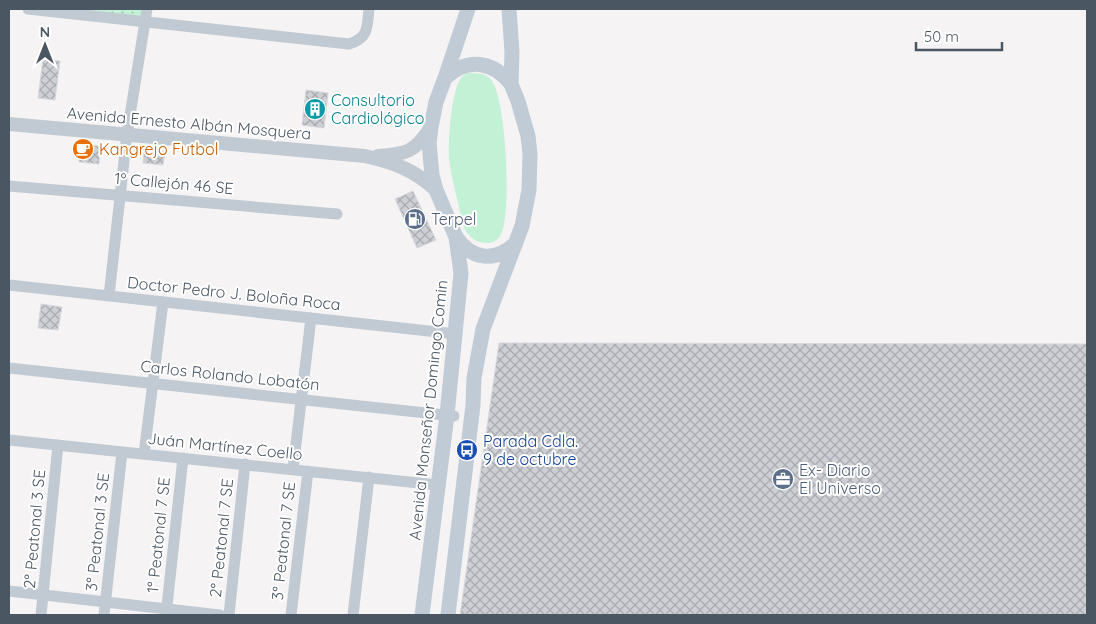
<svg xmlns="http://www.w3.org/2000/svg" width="1096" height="624" viewBox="0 0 1096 624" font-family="Quicksand,sans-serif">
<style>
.grass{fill:#c3f1d5}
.park{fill:url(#park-dots)}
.building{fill:url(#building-cross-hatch);stroke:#d7d9de}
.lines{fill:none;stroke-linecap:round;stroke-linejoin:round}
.minor{stroke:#c1cad2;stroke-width:11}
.tertiary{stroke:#c1cad2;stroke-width:14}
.secondary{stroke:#c1cbd6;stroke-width:15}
.labels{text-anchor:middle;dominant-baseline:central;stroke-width:4;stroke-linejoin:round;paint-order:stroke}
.culture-label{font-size:16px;fill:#0d838f;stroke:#fff;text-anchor:start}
.street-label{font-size:16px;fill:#4a5661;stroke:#fff}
.food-label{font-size:16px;fill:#c56008;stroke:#fff;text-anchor:start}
.service-label{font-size:16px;fill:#4e5e75;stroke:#fff;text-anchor:start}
.transit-label{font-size:16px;fill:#164399;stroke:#fff;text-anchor:start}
</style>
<defs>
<pattern id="park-dots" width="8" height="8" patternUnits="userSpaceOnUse" patternTransform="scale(1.25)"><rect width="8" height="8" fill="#c3f1d5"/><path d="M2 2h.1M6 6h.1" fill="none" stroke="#a0c6b0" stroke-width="1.8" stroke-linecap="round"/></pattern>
<pattern id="building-cross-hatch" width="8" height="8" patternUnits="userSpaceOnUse" patternTransform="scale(1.25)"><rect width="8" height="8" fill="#cdcfd5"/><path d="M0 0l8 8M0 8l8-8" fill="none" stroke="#a8abb0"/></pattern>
</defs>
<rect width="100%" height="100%" fill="#f5f3f3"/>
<path class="grass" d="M468,73C477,73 487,73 492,81C506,101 512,213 501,234C498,240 492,244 486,243C480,243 473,240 469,235C462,228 461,216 459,207C455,191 451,175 449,159C448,142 451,89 462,77C462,76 467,74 468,73Z"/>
<path class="park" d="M69,9H142L140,21Z"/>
<path class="building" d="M43,59L60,61L55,100L38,98Z
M306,90L328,93L324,128L302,125Z
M80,145L100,146L99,164L79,162Z
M144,149L165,152L163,165L143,163Z
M413,191L436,240L417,248L395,199Z
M41,304L62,307L58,330L38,328Z
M499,343L1087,344V615H460Z"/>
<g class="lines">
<path class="minor" d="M28,9L349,44C369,38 367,27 369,9
M9,186L337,214
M9,285L456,334
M109,296L127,134L147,9
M9,368L454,416
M9,440L438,485
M144,454L163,302
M293,469L311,318
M9,591L220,615
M41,615L58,445
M104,615L122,452
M166,615L183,458
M229,615L245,464
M291,615L308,471
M353,615L369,477"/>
<path class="tertiary" d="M9,124L365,156C395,163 413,169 436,190
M378,156C407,154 415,152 431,127"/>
<path class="secondary" d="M445,78C468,57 493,61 511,84
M456,237C472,260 495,263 516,243
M422,615L447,415L461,273L456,237L436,190L432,175L429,143L431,127L436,102L445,78L468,9
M448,615L473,405L474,378L483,329L522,226L529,190L530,154L528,136L518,101L511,84L512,52L509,9"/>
</g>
<defs>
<g id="building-disc" transform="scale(1.125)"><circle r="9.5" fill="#0f9aa8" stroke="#fff"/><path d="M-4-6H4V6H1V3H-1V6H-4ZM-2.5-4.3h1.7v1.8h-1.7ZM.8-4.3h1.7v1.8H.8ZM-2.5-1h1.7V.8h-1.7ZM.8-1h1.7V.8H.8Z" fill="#fff"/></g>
<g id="cafe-disc" transform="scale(1.125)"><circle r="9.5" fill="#e8710a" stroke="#fff"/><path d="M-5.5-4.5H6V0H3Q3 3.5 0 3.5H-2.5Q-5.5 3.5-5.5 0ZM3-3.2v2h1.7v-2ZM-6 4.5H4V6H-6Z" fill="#fff"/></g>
<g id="fuel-disc" transform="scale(1.125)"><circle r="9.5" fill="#5c6f8a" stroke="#fff"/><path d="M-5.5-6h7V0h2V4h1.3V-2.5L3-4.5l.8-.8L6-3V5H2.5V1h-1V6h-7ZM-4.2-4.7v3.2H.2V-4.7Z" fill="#fff"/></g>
<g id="bus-disc" transform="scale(1.125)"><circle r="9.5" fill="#1a4fb4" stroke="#fff"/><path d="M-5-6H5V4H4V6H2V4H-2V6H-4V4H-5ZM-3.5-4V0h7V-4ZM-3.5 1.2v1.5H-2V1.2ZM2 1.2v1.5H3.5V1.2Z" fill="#fff"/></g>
<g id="office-disc" transform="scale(1.125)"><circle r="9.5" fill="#5c6f8a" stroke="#fff"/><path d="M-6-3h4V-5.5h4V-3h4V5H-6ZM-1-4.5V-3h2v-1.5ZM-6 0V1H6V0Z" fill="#fff"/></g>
</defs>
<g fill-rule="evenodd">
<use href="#building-disc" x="315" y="109"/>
<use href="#cafe-disc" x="83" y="149"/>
<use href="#fuel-disc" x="415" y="219"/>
<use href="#bus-disc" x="467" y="450"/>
<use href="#office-disc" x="783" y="479"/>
</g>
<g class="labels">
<g class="culture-label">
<text x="331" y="100">Consultorio<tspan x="331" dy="18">Cardiológico</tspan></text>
</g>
<g class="street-label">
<text transform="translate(189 123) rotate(5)">Avenida Ernesto Albán Mosquera</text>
<text transform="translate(174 183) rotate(5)">1º Callejón 46 SE</text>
<text transform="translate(234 293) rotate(6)">Doctor Pedro J. Boloña Roca</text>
<text transform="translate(230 375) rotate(6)">Carlos Rolando Lobatón</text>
<text transform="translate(428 410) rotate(-84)">Avenida Monseñor Domingo Comin</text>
<text transform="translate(225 446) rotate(6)">Juán Martínez Coello</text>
<text transform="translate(34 529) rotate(-85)">2° Peatonal 3 SE</text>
<text transform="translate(97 532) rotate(-84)">3° Peatonal 3 SE</text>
<text transform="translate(158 535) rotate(-84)">1° Peatonal 7 SE</text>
<text transform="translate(221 538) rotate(-84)">2° Peatonal 7 SE</text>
<text transform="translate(283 541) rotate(-84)">3° Peatonal 7 SE</text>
</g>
<g class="food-label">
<text x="99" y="149">Kangrejo Futbol</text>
</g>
<g class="service-label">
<text x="431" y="219">Terpel</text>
<text x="799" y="470">Ex- Diario<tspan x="799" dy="18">El Universo</tspan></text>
</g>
<g class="transit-label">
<text x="483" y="441">Parada Cdla.<tspan x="483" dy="18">9 de octubre</tspan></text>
</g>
</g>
<rect width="1096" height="624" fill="none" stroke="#4a5661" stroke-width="20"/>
<g transform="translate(45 45)" stroke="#ffffff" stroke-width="4" paint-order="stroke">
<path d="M0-4L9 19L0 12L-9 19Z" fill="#4a5661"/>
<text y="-8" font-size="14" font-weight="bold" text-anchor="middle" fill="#4a5661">N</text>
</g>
<path d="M916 42v8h86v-8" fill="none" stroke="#4a5661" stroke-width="2.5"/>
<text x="924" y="42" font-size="15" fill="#4a5661" stroke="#ffffff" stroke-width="4" paint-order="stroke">50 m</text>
</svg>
